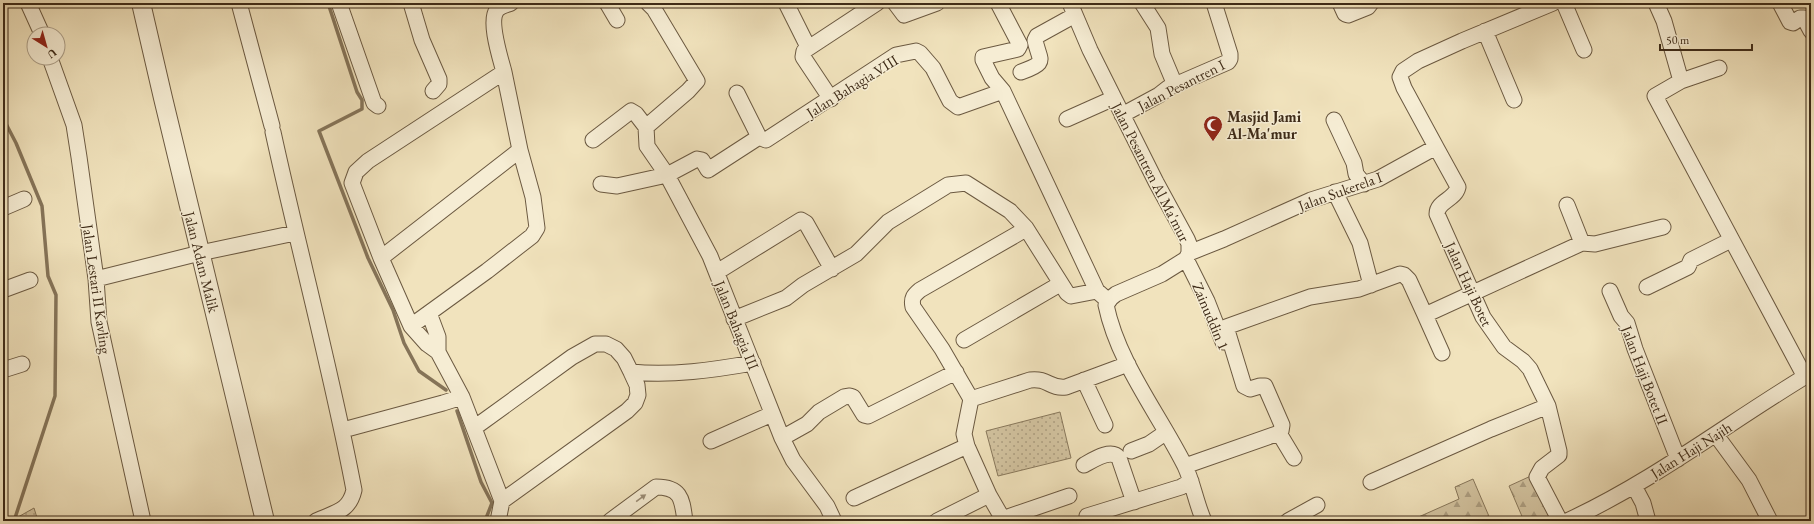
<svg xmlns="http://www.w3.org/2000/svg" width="1814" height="524" viewBox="0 0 1814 524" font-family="'EB Garamond',serif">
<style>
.grass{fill:url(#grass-dots);stroke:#88785c}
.forest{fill:url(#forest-firs);stroke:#88785c}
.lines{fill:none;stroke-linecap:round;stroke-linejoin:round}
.stream{stroke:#857459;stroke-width:3.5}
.minor-casing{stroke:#6b5941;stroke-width:17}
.tertiary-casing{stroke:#6b5941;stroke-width:20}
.minor{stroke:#f6edd4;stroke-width:15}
.tertiary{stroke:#f6edd4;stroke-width:18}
.oneway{fill:#9a8c76}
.labels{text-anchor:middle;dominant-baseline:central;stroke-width:3;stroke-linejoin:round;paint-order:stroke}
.street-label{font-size:15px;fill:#3e2b18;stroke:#f6edd4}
.poi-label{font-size:15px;font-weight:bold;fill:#3e2b18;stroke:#f6edd4;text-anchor:start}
</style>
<defs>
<pattern id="grass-dots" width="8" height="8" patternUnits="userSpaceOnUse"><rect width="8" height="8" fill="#d3c4a1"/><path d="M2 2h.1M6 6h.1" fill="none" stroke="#ad9f82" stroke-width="1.8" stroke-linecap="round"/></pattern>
<pattern id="forest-firs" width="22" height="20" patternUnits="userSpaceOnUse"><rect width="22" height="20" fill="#d3c4a1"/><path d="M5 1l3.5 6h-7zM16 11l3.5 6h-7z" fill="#ad9f82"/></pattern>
</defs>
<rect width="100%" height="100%" fill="#f1e3bd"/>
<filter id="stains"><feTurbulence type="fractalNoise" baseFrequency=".005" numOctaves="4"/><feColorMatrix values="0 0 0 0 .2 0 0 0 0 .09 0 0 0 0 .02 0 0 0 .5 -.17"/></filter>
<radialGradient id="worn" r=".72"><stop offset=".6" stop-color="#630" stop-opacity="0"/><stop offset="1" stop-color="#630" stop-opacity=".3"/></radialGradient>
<path class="grass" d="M1060,412L1071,458L998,476L986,431Z
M34,508L38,521H11Z"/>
<path class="forest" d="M1533,475L1553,521H1524L1509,486Z
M1473,479L1491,521H1414V519L1459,499L1455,487Z"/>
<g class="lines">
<path class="stream" d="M328,3L357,92L362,100V109L319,131L368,258L393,310L404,343L419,371L446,390
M3,118L16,143L42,206L48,276L56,295L55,396L14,521
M457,411L481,482L492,503L485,521"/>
<g class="minor-casing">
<path id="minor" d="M28,3L42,34
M239,3L272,126
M339,3L374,103L378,106
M411,3L422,40L439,79V84L433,91
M607,3L617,20
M786,3L808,47
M895,3L904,15L937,3
M998,3L1020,45L1018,49L983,57V60L992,78L1003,91L1097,291L1105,298
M1070,3L1090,50L1156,182L1187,239L1189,244V253L1186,259L1162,274L1116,294L1111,298L1106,305C1118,363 1159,414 1185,466C1193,483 1196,503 1204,521
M1142,3L1158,28L1162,54L1175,85
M1340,3L1345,14L1348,15L1368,7L1371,3
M1564,3L1584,50
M1656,3L1664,21L1681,81L1655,96L1805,377
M1780,3L1790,22L1793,23L1800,18H1804L1811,31
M1485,31L1514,100
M50,58L74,125L79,157L96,279L99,322L143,521
M504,72C501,60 488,21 497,10C500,6 506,5 511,3
M1021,72C1049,62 1039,61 1035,40L1037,36L1075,15
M1681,81L1719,68
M737,93L759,137
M831,99L803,57L804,51L877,3
M1122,115L1159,95L1168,88L1228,62L1230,59V54L1214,3
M1067,119L1114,98
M1334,120L1354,163L1356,174L1364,184
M646,127L647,146L667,175L710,256L782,438L793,460L827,506L834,521
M273,132C299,251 331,369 354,490C349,512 335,512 316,521
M593,140L631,111L636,114L646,127L688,91L697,81L654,9L648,3
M1436,147L1458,187C1455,200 1437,201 1437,214L1483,317L1504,347L1523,361L1530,369L1548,406L1559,451V455L1542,468L1537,477L1560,521
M601,184L617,186L667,175L697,159L702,160L708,170L759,137L766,140L896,55L916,51L920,53L933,68L950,101L958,107L1003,91
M1335,192L1360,243L1371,285
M1567,205L1582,243
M3,208L24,199
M1189,253L1224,239L1311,200L1378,179L1436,147L1404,88L1400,77L1403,71L1418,61L1462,41L1553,3
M381,258L520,150
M1186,259L1207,301L1223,342
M717,272L801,220L806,223L832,269
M96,279L200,253L295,233
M1647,287L1688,267L1691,260L1731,240
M3,290L30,280
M1610,291L1621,316L1627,323L1635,349L1678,459
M429,313L438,337V352L462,397L502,501L498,521
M1425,315L1442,353
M734,319L786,298L803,285L856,254L888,222L948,185L966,183L1010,211L1026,228L1067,293L1071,296L1097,291
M411,326L487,271L532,236L537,228L533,197L520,150L504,72L368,161L356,172L352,183L381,258L411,326L427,344L438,352
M964,340L1060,284
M3,370L22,364
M631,372C672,376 713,370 753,363
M1084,380L1105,425
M971,399L942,349L913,307C911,298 914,295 920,290L1019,233
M474,428L572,357L595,344H606L616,349L624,358L631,372L637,385L638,395L635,403L627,411L502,501
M343,430L443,403L462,397
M1279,433L1294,458
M1716,435L1749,480L1770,521
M782,438L807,424L819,412L844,397L850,396L853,397L864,415L868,416L956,372
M711,441L772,414
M1131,451L1149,444L1165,433
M1084,465C1093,460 1111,448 1119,458L1134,502
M1185,466L1279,433L1281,431L1282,425L1265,386H1260L1250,389L1244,386L1226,327L1310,297L1359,289L1400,274L1404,275L1409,280L1425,315L1582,243L1595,244L1663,227
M1371,482L1491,429L1548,406
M1634,486L1643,503L1648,521
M854,498L967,446
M1087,516L1181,487L1191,481
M1002,519L1069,496
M610,521L656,487C682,487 682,500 685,521
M937,521L989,495
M1004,521L989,495L967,446L964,434L971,399L1030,380C1049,378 1049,389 1066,387L1128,364
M1288,521L1317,505
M1567,521C1654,481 1729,422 1811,373"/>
</g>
<g class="tertiary-casing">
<path id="tertiary" d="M141,3L163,98L265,521"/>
</g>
<use href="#minor" class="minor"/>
<use href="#tertiary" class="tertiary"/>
</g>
<defs><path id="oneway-solid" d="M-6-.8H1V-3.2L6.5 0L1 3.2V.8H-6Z"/></defs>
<use class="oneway" href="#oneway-solid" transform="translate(641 498) rotate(-36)"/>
<defs>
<g id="mosque-pin" transform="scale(1)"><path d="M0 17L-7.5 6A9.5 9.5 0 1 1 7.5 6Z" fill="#8f2418" stroke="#f6edd4"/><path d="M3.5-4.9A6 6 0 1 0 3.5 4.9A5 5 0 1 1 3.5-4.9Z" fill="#fff"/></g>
</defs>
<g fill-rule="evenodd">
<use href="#mosque-pin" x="1213" y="125"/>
</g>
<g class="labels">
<g class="street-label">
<text transform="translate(1181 85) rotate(-27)">Jalan Pesantren I</text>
<text transform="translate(852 86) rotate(-32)">Jalan Bahagia VIII</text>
<text transform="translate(1151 172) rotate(63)">Jalan Pesantren Al Ma'mur</text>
<text transform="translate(1340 191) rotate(-20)">Jalan Sukerela I</text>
<text transform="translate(202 262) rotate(76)">Jalan Adam Malik</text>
<text transform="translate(1469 284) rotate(65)">Jalan Haji Botet</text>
<text transform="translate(97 289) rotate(82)">Jalan Lestari II Kavling</text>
<text transform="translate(1211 316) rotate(67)">Zainuddin 1</text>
<text transform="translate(737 325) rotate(68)">Jalan Bahagia III</text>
<text transform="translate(1645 375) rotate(69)">Jalan Haji Botet II</text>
<text transform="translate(1691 450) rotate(-32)">Jalan Haji Najih</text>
</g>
<g class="poi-label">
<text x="1227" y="116">Masjid Jami<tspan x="1227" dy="17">Al-Ma'mur</tspan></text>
</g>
</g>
<rect width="1814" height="524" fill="none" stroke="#f1e3bd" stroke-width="16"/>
<rect x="4" y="4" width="1806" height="516" fill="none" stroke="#3e2b18" stroke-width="2"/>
<rect x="8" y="8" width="1798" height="508" fill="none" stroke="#3e2b18"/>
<g transform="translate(46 46) rotate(143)"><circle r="19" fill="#f6edd4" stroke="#ac9f89"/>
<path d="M0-3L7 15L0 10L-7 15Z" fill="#8f2418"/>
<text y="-6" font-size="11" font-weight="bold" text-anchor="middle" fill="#3e2b18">U</text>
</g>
<path d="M1660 44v6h92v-6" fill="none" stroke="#3e2b18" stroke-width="2"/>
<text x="1666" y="44" font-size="12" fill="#3e2b18" stroke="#f6edd4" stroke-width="3" paint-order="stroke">50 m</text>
<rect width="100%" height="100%" filter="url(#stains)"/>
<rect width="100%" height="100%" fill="url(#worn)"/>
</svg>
